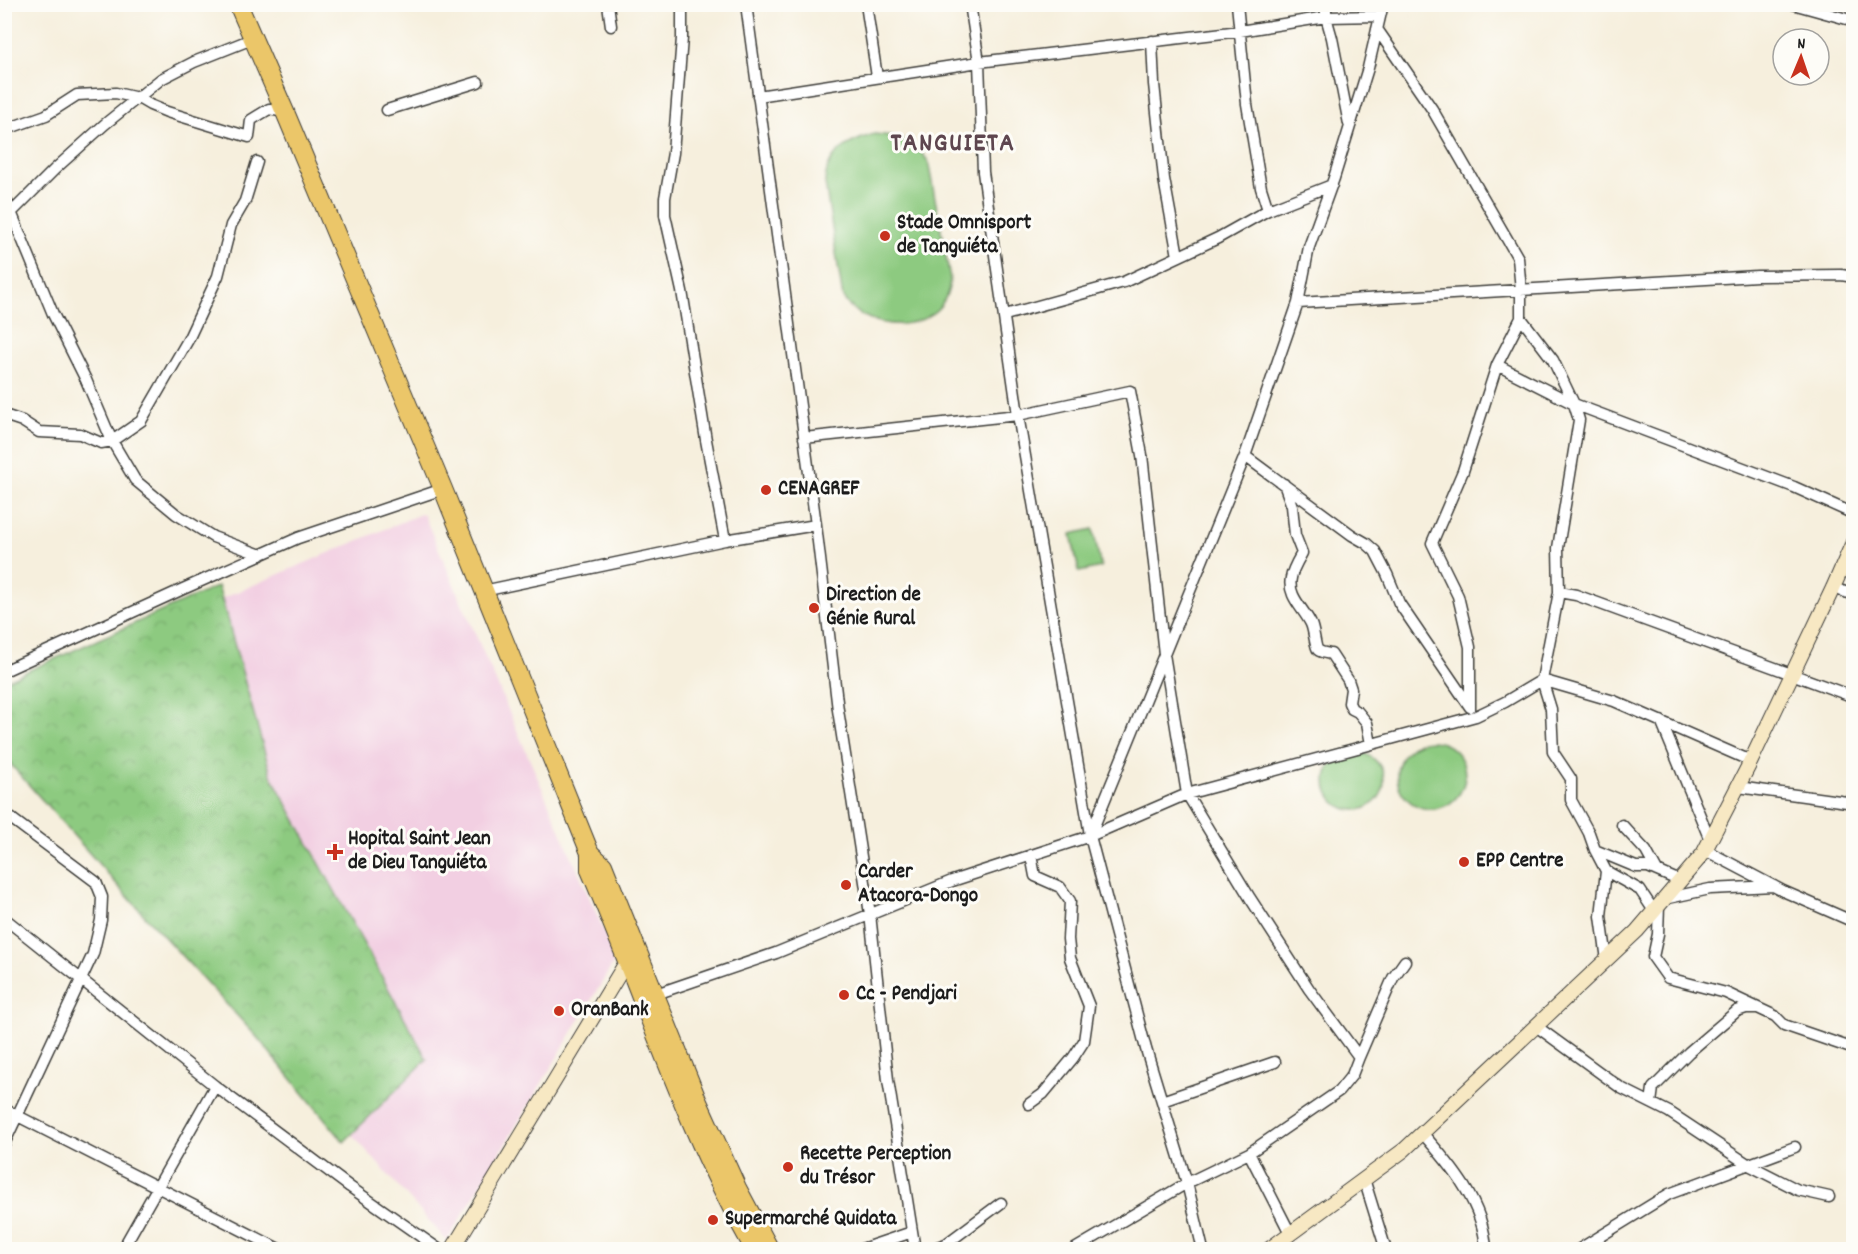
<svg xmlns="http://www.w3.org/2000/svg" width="1858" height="1254" viewBox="0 0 1858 1254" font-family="Dekko,sans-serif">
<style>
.built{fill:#f2cfe2}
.park{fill:url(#park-crowns);stroke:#54734e;stroke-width:1.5}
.garden{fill:#8dca80;stroke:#54734e;stroke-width:1.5}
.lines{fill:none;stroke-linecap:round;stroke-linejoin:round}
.street-casing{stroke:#3d3c39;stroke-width:13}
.secondary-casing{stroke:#3d3c39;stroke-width:16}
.highway-casing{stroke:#3d3c39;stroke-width:20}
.street{stroke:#fff;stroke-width:10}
.secondary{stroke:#f7e8c3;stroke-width:14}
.highway{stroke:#ebc669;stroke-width:18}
.poi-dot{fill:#c8321e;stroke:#fdfcf7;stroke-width:2}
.labels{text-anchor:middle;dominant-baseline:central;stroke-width:6;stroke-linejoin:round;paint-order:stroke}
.poi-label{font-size:21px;font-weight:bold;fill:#1c1c1c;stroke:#fdfcf7;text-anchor:start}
.district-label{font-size:27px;font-weight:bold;letter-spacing:1.5px;fill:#5e464f;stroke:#fdfcf7}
</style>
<defs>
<pattern id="park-crowns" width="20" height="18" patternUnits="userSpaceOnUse" patternTransform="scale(1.5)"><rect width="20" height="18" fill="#8dca80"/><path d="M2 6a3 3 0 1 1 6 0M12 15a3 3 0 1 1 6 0" fill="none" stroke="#79ad6e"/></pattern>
</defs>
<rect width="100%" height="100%" fill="#fdfcf7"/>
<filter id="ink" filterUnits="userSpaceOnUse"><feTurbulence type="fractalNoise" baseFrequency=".0167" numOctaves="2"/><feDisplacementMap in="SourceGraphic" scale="12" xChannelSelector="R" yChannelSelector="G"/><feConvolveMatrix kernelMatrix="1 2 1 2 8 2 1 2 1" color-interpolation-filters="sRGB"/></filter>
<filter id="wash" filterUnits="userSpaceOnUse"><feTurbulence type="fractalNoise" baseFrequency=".008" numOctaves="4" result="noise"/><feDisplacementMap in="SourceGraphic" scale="24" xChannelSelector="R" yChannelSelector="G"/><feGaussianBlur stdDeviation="1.35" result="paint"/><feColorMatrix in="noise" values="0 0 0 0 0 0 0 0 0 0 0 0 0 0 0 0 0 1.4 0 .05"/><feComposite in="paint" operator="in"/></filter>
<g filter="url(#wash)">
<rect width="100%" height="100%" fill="#f6efdd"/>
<path class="built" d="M423,513L616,959L447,1241L5,745L4,691Z"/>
<path class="park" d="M218,586L271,775L427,1059L344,1142L256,1036L144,915L5,758V681Z"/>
<path class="garden" d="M874,134C899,136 913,139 928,161L950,278C948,334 870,337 843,298L825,183C826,153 848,142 874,134Z
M1093,529L1101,567L1079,572L1071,534Z
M1397 775a34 34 0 1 1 68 0a34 34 0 1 1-68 0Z
M1326 781a29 29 0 1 1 58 0a29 29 0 1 1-58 0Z"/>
</g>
<g filter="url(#ink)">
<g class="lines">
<g class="street-casing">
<path id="street" d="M608,4L611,26
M682,4V38L673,153L665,198V215L682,291L706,440L725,540
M746,4L816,525L838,710L870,914L888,1080L915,1250
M866,4L877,77
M970,4L979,62L983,172L1018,415L1090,835
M1237,4L1247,104L1261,188L1268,210
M1326,4V17L1332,38L1349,124
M1793,4L1854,21
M1377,29L1432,109L1518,258L1521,290V318L1497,365L1463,471L1432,543L1458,596L1470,647V707
M1152,41L1154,84L1164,179L1178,256
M758,96L979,62L1240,31L1326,17L1380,16
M387,110L478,82
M4,130L46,115L77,95L116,93L138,98L150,105L167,112L249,137L251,120L269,109L285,112
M4,195L53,314L86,380L112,441L135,480L176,514L213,537L261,555
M12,212L55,169L105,124L161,79L194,62L252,39
M4,224L8,218
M1298,303L1757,276L1841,275L1854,277
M1005,315L1124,282L1218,238L1268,210L1332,185
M1521,318L1553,360L1574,404L1794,487L1854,514
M4,415L22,421L39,432L80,434L101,443L112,441L141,421L188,340L218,276L231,225L245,201L257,162
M804,438L1018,415L1130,391L1142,455L1164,654L1187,794L1250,898L1309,989L1359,1057L1352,1075L1339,1091L1249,1153L1187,1183L1073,1250
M1245,456L1352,535L1366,543L1375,551L1387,574L1399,603L1470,707
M1284,484L1292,506L1295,535L1302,553C1298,560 1292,570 1291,578C1287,596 1304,609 1311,624C1314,630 1315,647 1318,650C1321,653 1327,653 1331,654L1348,680L1351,689L1349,703L1352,709L1358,712L1367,723L1371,744
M1833,588L1854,595
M483,591L725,540L816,525
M1559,592L1576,595L1854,697
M4,671L183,589L298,538L443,489
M1542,680L1551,709L1553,752L1571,779V800L1589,833L1595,850L1606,871L1601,916L1607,960
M1542,680L1614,701L1751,761
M1661,721L1710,840
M1738,787L1854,803
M4,813L96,882L102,897L101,920L93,954L4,1144
M1622,825L1646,851L1657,871
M1090,836L1245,456L1280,355L1298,303L1309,247L1334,178L1368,68L1383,4
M1090,836L1187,794L1476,716L1505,702L1542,680L1559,592L1558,548L1579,420L1574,404L1497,365
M1595,850L1636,867H1648L1680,881
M1705,850L1783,891L1854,922
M1606,871L1640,890L1654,911
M1664,899L1710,889L1774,886
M1659,905L1658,934L1653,957L1668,978L1726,993L1775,1016L1784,1025L1854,1049
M4,918L215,1086L350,1187L440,1250
M656,994L776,953L952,881L1090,836L1146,1049L1187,1183L1203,1250
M1536,1026L1621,1088L1669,1112L1749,1165L1798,1190L1829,1197
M1359,1057L1393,978L1405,961
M1162,1101L1275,1062
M1651,1103L1653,1088L1689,1052L1737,1011L1746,1008H1757
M1029,1104L1043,1094L1073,1058L1084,1041L1089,1006L1070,958L1068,939L1070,901L1060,887L1035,876L1031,855
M4,1109L279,1249
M1422,1133C1451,1165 1484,1204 1486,1250
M1249,1153L1290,1233
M1364,1179L1386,1250
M122,1250L215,1086
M859,1250L912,1232
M929,1250L946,1244L1001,1203
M1578,1250L1669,1194L1795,1147"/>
</g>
<g class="secondary-casing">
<path id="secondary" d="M452,1250L627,961L632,959
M1268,1250L1404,1150L1637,931L1703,854L1749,765L1833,588L1854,540"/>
</g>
<g class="highway-casing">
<path id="highway" d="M238,4L285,112L443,489L590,853V870C645,997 685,1130 755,1250
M590,853L603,865L698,1102L737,1188L770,1250"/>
</g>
<use href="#street" class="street"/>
<use href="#secondary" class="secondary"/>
<use href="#highway" class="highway"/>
</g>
</g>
<g class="poi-dot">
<circle cx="885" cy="236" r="6"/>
<circle cx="766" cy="490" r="6"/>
<circle cx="814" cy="608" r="6"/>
<path d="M332 843h6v6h6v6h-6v6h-6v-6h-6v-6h6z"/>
<circle cx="1464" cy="862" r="6"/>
<circle cx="846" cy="885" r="6"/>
<circle cx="844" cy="995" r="6"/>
<circle cx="559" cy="1011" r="6"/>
<circle cx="788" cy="1167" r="6"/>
<circle cx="713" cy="1220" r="6"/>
</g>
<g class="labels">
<g class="poi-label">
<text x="897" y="224">Stade Omnisport<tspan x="897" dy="24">de Tanguiéta</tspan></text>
<text x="778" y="490">CENAGREF</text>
<text x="826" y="596">Direction de<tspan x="826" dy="24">Génie Rural</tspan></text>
<text x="348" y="840">Hopital Saint Jean<tspan x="348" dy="24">de Dieu Tanguiéta</tspan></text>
<text x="1476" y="862">EPP Centre</text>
<text x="858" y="873">Carder<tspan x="858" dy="24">Atacora-Dongo</tspan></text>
<text x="856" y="995">Cc - Pendjari</text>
<text x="571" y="1011">OranBank</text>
<text x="800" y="1155">Recette Perception<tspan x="800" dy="24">du Trésor</tspan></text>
<text x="725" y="1220">Supermarché Quidata</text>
</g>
<g class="district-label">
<text x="953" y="144">TANGUIETA</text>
</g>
</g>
<rect width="1858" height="1254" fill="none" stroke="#fdfcf7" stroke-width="24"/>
<g transform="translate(1801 57) rotate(2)"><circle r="28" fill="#fdfcf7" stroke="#a3a29f" stroke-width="1.5"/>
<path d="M0-4.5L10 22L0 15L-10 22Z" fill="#c8321e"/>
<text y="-9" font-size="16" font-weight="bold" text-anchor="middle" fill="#1c1c1c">N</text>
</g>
</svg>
